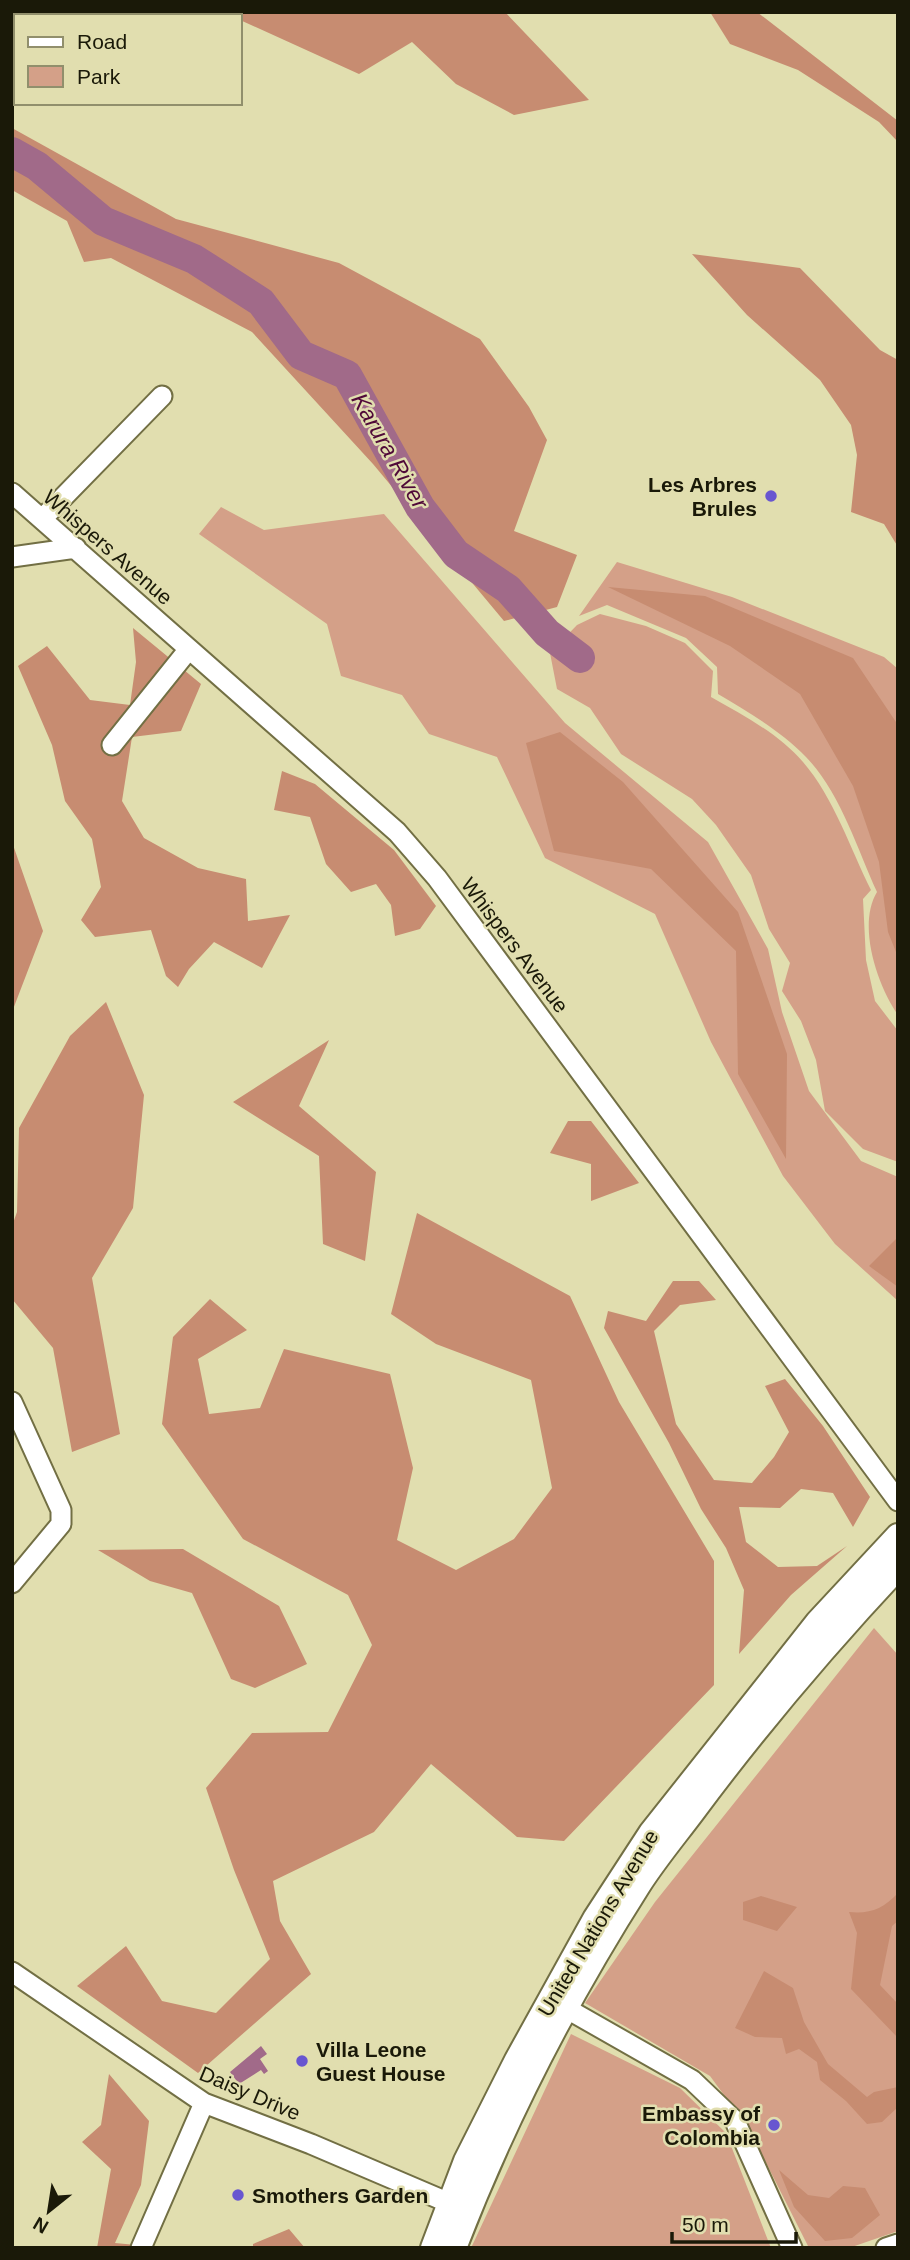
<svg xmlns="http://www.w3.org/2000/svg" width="910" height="2260" viewBox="0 0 910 2260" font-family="Arial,sans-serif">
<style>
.green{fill:#d4a088}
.forest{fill:#c78c71}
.water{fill:#a16a89}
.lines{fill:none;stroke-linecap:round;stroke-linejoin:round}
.river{stroke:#a16a89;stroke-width:30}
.minor-casing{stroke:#726f44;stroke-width:23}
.tertiary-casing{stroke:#726f44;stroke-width:28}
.minor{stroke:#fff;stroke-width:19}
.tertiary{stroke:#fff;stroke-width:24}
.poi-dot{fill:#6856d0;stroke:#e1deaf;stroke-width:2.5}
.labels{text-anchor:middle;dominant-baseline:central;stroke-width:5;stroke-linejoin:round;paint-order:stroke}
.poi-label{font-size:21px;font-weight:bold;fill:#1a1908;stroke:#e1deaf;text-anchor:end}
.street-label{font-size:21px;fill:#1a1908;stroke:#e1deaf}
.water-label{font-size:23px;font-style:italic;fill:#4f0938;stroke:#e1deaf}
</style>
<rect width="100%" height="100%" fill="#e1deaf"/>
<path class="green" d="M221,507L264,530L384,514L565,723L708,842L768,949L782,1012L809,1091L861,1161L898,1177V1301L835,1244L783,1176L711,1042L655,914L545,858L497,757L429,734L402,695L341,676L327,624L199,534Z
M617,562L732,597L884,657L898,669V1015C877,985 857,925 877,892C857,848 840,792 806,757C781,731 748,712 718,694L717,667L686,638L607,605L579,616Z
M600,614L646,626L685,643L713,671L711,697C743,715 779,734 803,762C834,798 850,848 871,890L863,899L866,960L875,1001L898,1031V1162L863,1149L825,1111L816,1060L801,1021L782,991L790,963L769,929L751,875L716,825L692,799L621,754L590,708L557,689L550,653L577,625Z
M874,1628L898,1655V2231L849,2248H809L749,2129L710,2076L585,2003L655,1902Z
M571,2034L680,2088L726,2133L771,2248H471Z"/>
<path class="forest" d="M12,12H166L161,16H16Z
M223,12H505L589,100L514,115L456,84L412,42L359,74L240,20V16Z
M710,12H757L898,121V142L879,122L798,70L730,44Z
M12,128L176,219L339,263L480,339L529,407L547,440L514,531L577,555L557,607L504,621L373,464L252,332L111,258L84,262L67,221L12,190Z
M692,254L800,268L880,350L898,360V547L884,524L851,512L857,455L851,425L820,380L747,315Z
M608,587L705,596L853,658L898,725V957L888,932L879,862L853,786L800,694L730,646Z
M133,628L201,684L181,731L132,737L122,801L144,838L198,868L246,879L248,921L290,915L262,968L214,942L189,969L178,987L166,976L151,930L95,937L81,920L101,887L92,839L65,801L52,745L18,666L47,646L90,700L130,705L136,662Z
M560,732L623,782L738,912L787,1054L786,1159L738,1074L736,951L651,869L554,851L526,743Z
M282,771L315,784L394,850L436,906L420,929L395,936L391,905L376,884L351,892L326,864L310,817L274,810Z
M12,842L43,931L12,1012Z
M106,1002L144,1095L133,1208L92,1278L120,1434L72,1452L53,1348L12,1299V1226L17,1212L19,1128L70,1036Z
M329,1040L299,1106L376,1172L365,1261L323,1244L319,1156L233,1102Z
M568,1121H591L639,1183L591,1201V1164L550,1153Z
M417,1213L570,1296L619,1402L714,1561V1685L564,1841L517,1837L431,1764L374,1832L273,1881L280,1921L311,1974L198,2073L77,1986L126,1946L162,2001L216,2013L270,1959L234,1870L206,1788L252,1733L328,1732L372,1645L348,1595L243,1539L162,1424L173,1337L210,1299L247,1330L198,1359L209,1414L260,1408L284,1349L390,1374L413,1468L397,1540L456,1570L514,1539L552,1488L531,1380L436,1344L391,1314Z
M898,1237V1287L869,1266Z
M673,1281H699L716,1300L680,1305L654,1331L676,1424L714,1480L752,1483L774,1457L789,1432L765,1386L785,1379L823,1426L870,1497L853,1527L833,1493L801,1489L780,1508L739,1507L746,1542L778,1567L817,1566L847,1546L791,1595L739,1654L744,1590L726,1548L701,1509L669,1443L604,1328L608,1311L646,1321Z
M183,1549L279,1606L307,1664L255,1688L231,1679L192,1593L150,1581L98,1550Z
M898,1893V1921L892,1926L880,1985L898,2004V2038L851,1989L857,1933L849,1912C870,1914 883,1909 898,1893Z
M761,1896L797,1907L777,1931L743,1920V1902Z
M764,1971L793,1988L804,2022L828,2064L867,2097L874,2092L898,2087V2107L882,2122L867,2124L846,2101L820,2080L817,2062L799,2049L786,2054L782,2038L755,2037L735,2028Z
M109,2074L149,2121L141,2185L115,2243L168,2248H97L111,2169L82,2142L101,2125Z
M779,2170L808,2195L829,2198L843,2186L865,2188L880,2215L852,2238L825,2241L794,2207Z
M289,2229L305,2248H253V2244Z"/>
<path class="water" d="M261,2046L267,2054L260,2059L268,2071L264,2074L261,2070L239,2084L230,2072Z"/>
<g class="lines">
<path class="river" d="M12,152L37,166L103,221L194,259L261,302L301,355L347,375L420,507L456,554L508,589L547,633L580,658"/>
<g class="minor-casing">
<path id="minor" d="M12,493L397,832L437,878L898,1501
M42,519L162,396
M12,557L76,548
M112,745L189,649
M12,1402L61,1510V1524L12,1583
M12,1972L204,2103L311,2144L461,2208
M555,2002L692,2080L735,2121L792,2248
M141,2248L204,2103
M886,2248L898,2244"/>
</g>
<g class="tertiary-casing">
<path id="tertiary" d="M433,2248L466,2161L517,2060L595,1919L651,1833L818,1622L898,1536
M454,2248C502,2123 567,1997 639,1884C655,1859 675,1835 693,1811C757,1725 825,1645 898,1567"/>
</g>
<use href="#minor" class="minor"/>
<use href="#tertiary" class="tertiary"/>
</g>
<g class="poi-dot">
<circle cx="771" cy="496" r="7"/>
<circle cx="302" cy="2061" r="7"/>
<circle cx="774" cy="2125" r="7"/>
<circle cx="238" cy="2195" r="7"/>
</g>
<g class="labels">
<g class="poi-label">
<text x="757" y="484">Les Arbres<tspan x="757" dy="24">Brules</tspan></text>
<text x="316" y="2049" text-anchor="start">Villa Leone<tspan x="316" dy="24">Guest House</tspan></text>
<text x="760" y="2113">Embassy of<tspan x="760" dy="24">Colombia</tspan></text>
<text x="252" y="2195" text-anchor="start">Smothers Garden</text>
</g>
<g class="street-label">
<text transform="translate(108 547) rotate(41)">Whispers Avenue</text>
<text transform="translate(515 945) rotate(53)">Whispers Avenue</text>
<text transform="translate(598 1923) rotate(-59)">United Nations Avenue</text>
<text transform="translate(250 2093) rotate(23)">Daisy Drive</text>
</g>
<g class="water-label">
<text transform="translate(390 451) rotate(60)">Karura River</text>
</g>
</g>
<rect width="910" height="2260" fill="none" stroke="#1a1908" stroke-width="28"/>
<rect x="14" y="14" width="228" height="91" fill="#e1deaf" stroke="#918f6c" stroke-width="2"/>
<rect x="28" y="37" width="35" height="10" fill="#ffffff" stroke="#918f6c" stroke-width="2"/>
<text x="77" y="49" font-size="21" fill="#1a1908">Road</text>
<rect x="28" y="66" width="35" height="21" fill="#d4a088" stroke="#918f6c" stroke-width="2"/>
<text x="77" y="84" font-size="21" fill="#1a1908">Park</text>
<g transform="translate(49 2211) rotate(210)" stroke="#e1deaf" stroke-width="5" paint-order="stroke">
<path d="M0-5L12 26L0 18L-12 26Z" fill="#1a1908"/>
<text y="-10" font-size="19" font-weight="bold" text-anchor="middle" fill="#1a1908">N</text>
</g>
<path d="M672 2232v10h124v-10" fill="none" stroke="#1a1908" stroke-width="3.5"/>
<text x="682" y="2232" font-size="21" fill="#1a1908" stroke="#e1deaf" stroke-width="5" paint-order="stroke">50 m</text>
</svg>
